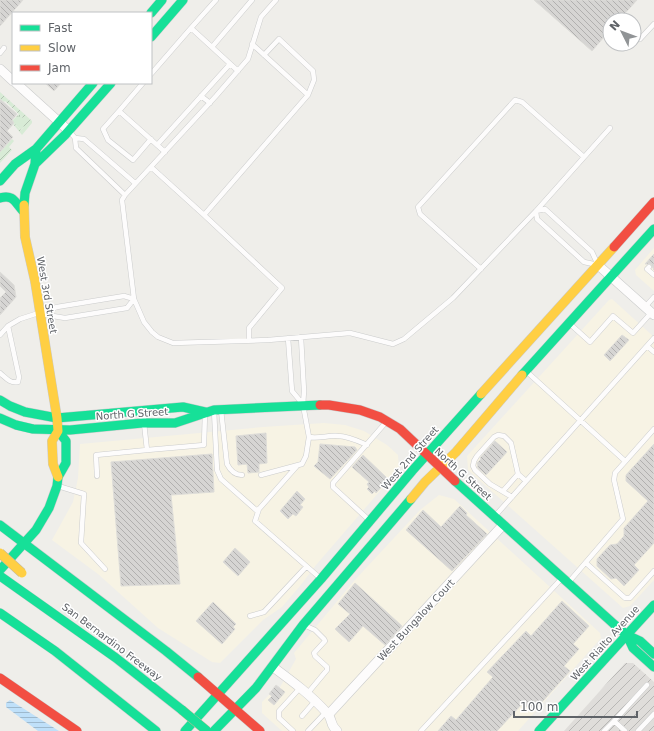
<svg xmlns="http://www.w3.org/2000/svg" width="654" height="731" viewBox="0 0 654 731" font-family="'DejaVu Sans',sans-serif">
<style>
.commercial{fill:#f7f3e4}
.industrial{fill:url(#industrial-furrows)}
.grass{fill:url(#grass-tufts)}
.garden{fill:url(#garden-furrows)}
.water{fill:url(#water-rules)}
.building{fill:url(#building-back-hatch);stroke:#deddd9}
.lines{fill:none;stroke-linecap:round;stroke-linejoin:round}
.lane-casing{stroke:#cbcccc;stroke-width:5.5}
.street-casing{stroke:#cbcccc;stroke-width:10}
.fast-casing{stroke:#cacacb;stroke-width:10}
.slow-casing{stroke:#cacacb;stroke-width:10}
.jam-casing{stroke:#cacacb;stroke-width:10}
.lane{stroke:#fdfcfc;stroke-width:4.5}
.street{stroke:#fdfcfc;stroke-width:9}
.fast{stroke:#16e098;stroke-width:9}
.slow{stroke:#ffcf43;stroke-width:9}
.jam{stroke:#f24e42;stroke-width:9}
.fast-bridge-casing{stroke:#c8b996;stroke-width:10;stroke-linecap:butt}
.slow-bridge-casing{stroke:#c8b996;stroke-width:10;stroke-linecap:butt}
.fast-bridge{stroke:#16e098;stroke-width:9}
.slow-bridge{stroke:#ffcf43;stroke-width:9}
.labels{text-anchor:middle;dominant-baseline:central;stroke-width:3;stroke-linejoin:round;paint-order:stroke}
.street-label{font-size:10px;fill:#5f6368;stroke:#fff}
</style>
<defs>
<pattern id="industrial-furrows" width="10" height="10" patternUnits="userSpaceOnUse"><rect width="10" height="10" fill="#dfddda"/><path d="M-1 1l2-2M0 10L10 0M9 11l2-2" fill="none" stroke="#b8b7b5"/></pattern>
<pattern id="grass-tufts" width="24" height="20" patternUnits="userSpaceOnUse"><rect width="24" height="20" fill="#d8ebd6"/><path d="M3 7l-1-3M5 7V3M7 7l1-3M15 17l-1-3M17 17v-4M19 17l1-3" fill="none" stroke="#b2c2b1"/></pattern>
<pattern id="garden-furrows" width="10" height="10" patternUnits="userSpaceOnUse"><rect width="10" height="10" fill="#d8ebd6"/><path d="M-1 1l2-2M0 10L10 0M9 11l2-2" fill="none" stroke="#b2c2b1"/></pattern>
<pattern id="water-rules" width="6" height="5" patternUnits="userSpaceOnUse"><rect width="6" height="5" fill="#bfe0f9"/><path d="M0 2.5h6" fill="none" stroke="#9eb9cd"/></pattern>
<pattern id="building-back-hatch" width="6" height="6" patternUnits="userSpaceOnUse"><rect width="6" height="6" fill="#d6d5d3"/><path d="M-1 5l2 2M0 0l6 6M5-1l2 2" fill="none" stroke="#b1b0af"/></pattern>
</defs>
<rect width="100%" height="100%" fill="#efeeea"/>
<path class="commercial" d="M654,248V291L636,275L635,270Z
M612,299L654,337V580L630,606L623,608L468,470L467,456L609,300Z
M324,423L345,425L364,431L387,445L398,455L399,469L316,565L300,586L282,607L263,620L220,663L212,662L158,628L98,574L52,540L73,502L78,478L80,444L263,427Z
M439,495L454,499L600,633L601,638L518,731H282L262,713V702L272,692L279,689L296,659L294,653L354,581L420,510Z"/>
<path class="industrial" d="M625,663H633L654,682V731H564Z"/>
<path class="grass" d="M19,114L23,118L24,127L21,130L12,121Z"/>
<path class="garden" d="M0,92L32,121V123L22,135L13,124L14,123L21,130L24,127L21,123L23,118L5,101L4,102L0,99Z
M12,139L14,141L9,147L12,150L0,163V152Z"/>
<path class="water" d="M10,700L59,731H38L6,707V703Z"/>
<path class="building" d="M0,0H23L0,26Z
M534,0H637L619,20H610V30L592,51Z
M45,83H61L54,91Z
M0,99L17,114L12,120L14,123L7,131L13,137L0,152Z
M654,254V270L651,264H645Z
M0,272L14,285L16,297L0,315V298L6,292L0,286Z
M622,335L629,340L610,361L604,355Z
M266,433L267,463L259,464V472L248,473L247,464L238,465L236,436Z
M495,441L507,452L486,475L478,468L477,463L481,459L480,458Z
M320,444L355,447L357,450L330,479L314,466L318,462Z
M654,444V543L634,565L639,570L624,586L616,578L611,579L597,566V559L610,545L617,544L624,536V528L648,501L626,481V475Z
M212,454L214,492L171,495L180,584L121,586L111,462Z
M363,455L387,478L385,480L386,482L376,493L375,491L372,494L367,489L369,487L367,484L369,482L352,467Z
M297,491L305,499L300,505L303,507L296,516L293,514L288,519L280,511Z
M460,506L467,513L466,515L487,534L452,571L406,530L423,510L441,527Z
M235,548L250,562L238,576L223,562Z
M355,583L402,626L385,645L363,626L349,642L335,629L350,614L338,604Z
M562,601L589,626L573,644L579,649L564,666L570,671L533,712L523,703L497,731H438L451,716L456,720L493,677L487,672L526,631L531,636Z
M213,602L236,624L233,627L235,629L222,644L196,621Z
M276,685L285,692L274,705L268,700L272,696L269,694Z"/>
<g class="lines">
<g class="lane-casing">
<path id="lane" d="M216,0L191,28L238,71
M276,0L261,17L248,59L216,96L125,195L122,200L134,299L144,322L152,332L158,337L173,343L268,340L350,333L393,344L404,339L453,298L536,211L610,128
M640,39L654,24
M212,47L252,0
M0,53L4,48
M264,55L279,39L313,71L314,80L308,95
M151,74L191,28
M201,96L210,103
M119,111L143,83
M69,131L75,138L76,148L125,195
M75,138L84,139L135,183
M151,139L133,160L108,140L103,129L119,111L165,152
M157,145L230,64
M151,167L204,215L308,95L252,44
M545,209L592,252L598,265L584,262L537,219L536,211Z
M204,215L282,288L249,328V340
M649,267L647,269L654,275
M481,269L420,214L418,207L515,100L522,102L584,157
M645,307L654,297
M41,314L65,318L127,308L134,299
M569,323L590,342L613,316L633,333L651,313
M0,335L8,326L20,319L57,307L124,296L134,299
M288,338L292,391L302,403
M647,346L654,352
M526,371L625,461
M0,373C5,377 10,384 18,382L19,377L8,326
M214,410L217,470L221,479L256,510L259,509L297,466
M221,410L227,464C230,470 234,475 242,475
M309,437C319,439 328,435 338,436C348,436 358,441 367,445
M147,450L204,445L205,413
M261,475L302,464L306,456L309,437L303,405L304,391L301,337
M97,476L96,455L147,450L144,423V411
M58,486L84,494L81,543L105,569
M503,491L518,474
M512,497L490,484L475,470L473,466L474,461L477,456L494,437L498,435L504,436L511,443L518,474L526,481
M259,509L255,521L320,578
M495,516L654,338
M369,520L333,487V483L387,421
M586,563L625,598H630L654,571
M568,583L623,519L614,480L615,473L654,429
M250,616L264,612L306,567
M304,625L315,630L324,639L325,641L314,653L315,656L327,667V670L307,694
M302,716L315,701
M614,721L647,685
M293,731L279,718V711L300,688
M308,731L326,712
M421,731L562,578
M604,731L614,721L625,731
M638,731L654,714"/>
</g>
<g class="street-casing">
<path id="street" d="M0,69L13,81
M16,83L69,131
M598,265L654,315
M273,667C292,681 311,695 327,713C333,719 329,724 337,731
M329,714L503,525"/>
</g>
<g class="fast-casing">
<path id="fast" d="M151,13L162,0
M151,37L183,0
M35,164L65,135L111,83
M0,181L15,164L36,149
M0,198C13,194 15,202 23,211
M24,205L25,193L35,164L36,149L93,83
M522,375L654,229
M0,400L10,406L25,412L57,418L183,407L205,412
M0,418L16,425L33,429L70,430L142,423H175L214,410L320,405
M455,481L615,625L627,635L640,641L654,654
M0,525L166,651L198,677
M0,570L36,530L49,508L57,486L58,477L66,463V441L58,431
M0,576L116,658L182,710
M0,613L55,651L156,731
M627,635L633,648L654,667
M185,731L321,579L412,471L481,394
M214,731L256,688L303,625L411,499
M539,731L654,605"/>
</g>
<g class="slow-casing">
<path id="slow" d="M24,205L25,237L35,281L57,418L58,431L52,441L53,464L58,477
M481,394L614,247
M411,499L425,482L456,452L522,375"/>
</g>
<g class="jam-casing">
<path id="jam" d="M614,247L654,202
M320,405H329L360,410L380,417L400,429L455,481
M198,677L260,731
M0,678L77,731"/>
</g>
<use href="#lane" class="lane"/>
<use href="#street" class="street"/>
<use href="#fast" class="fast"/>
<use href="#slow" class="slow"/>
<use href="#jam" class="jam"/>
<g class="fast-bridge-casing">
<path id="fast-bridge" d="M182,710L207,731"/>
</g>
<g class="slow-bridge-casing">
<path id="slow-bridge" d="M0,553L22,573"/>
</g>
<use href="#fast-bridge" class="fast-bridge"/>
<use href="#slow-bridge" class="slow-bridge"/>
</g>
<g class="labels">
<g class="street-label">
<text transform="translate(47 295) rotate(80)">West 3rd Street</text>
<text transform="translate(132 414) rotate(-4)">North G Street</text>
<text transform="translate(410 458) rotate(-49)">West 2nd Street</text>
<text transform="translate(463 474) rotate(42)">North G Street</text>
<text transform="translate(416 620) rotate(-47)">West Bungalow Court</text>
<text transform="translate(112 642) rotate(37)">San Bernardino Freeway</text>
<text transform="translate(605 643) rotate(-48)">West Rialto Avenue</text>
</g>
</g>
<rect x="12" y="12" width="140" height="72" fill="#ffffff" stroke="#bfc1c3"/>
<rect x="20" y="25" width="20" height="6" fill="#16e098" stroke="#bfc1c3"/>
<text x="48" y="32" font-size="12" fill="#5f6368">Fast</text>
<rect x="20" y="45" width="20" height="6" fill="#ffcf43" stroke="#bfc1c3"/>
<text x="48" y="52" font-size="12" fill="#5f6368">Slow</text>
<rect x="20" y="65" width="20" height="6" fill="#f24e42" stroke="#bfc1c3"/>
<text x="48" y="72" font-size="12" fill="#5f6368">Jam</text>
<g transform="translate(622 32) rotate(312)"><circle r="19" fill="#ffffff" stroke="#bfc1c3"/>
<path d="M0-3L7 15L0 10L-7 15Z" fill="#919496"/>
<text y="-6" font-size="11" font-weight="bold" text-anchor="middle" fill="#5f6368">N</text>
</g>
<path d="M514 711v6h123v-6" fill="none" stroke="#5f6368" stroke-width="2"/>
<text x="520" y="711" font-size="12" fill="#5f6368" stroke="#ffffff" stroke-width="3" paint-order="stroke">100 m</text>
</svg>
